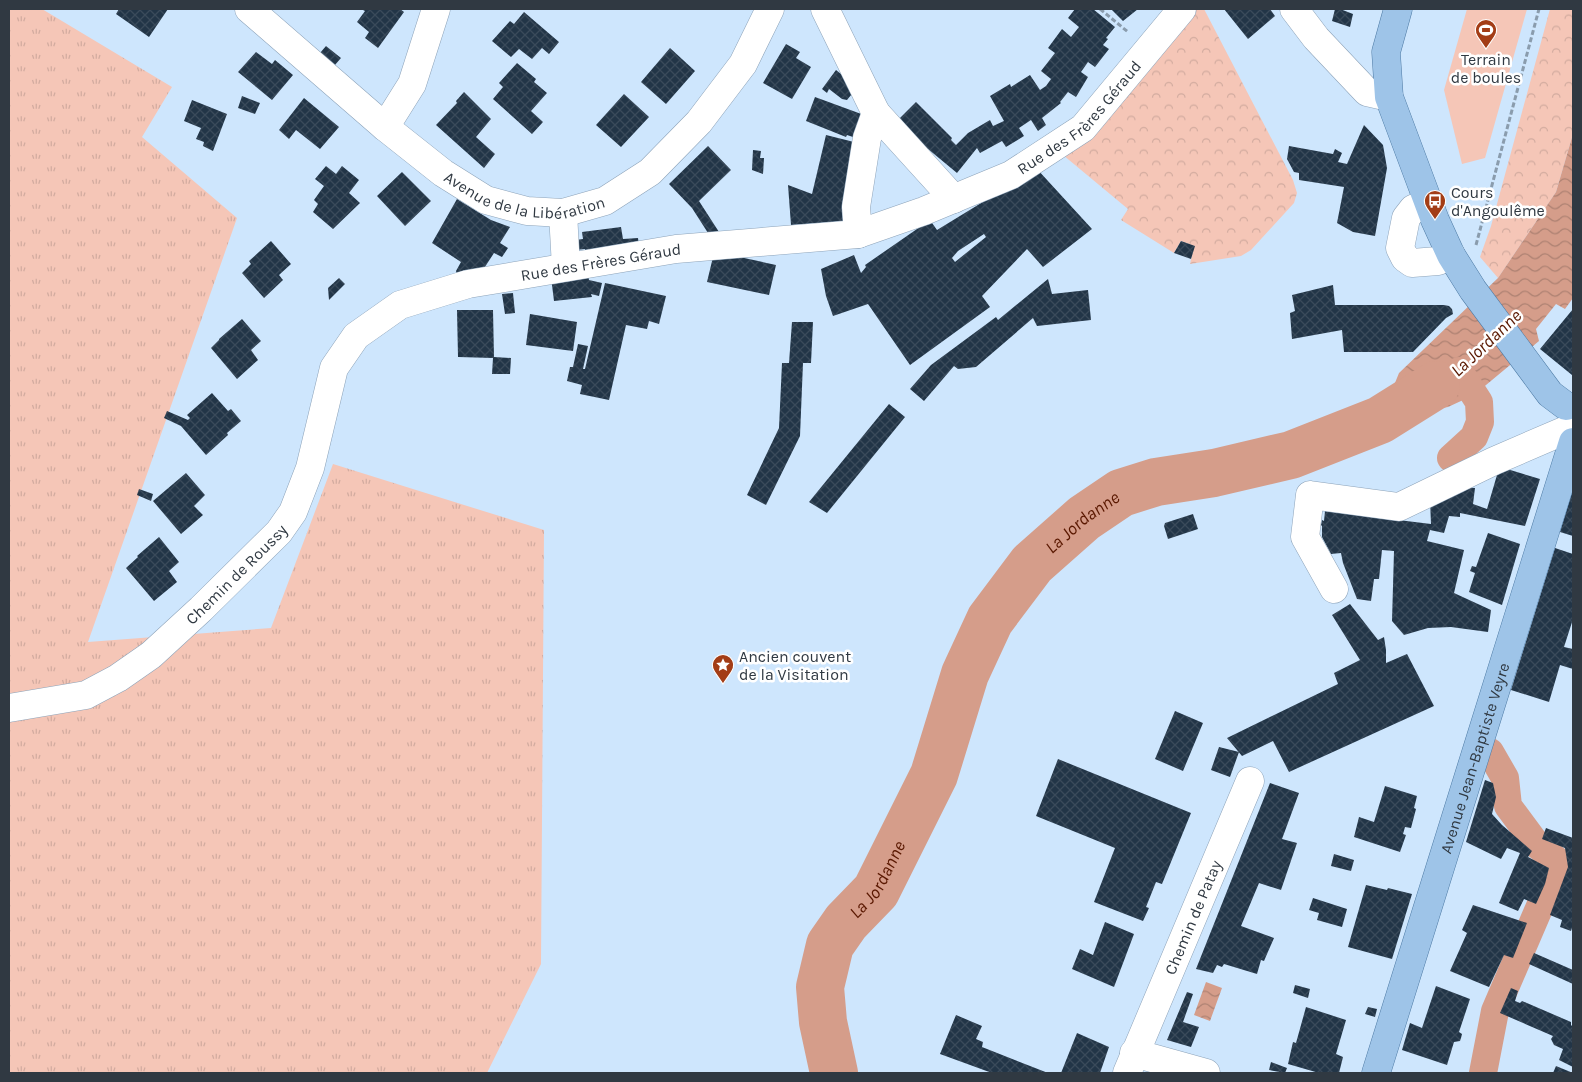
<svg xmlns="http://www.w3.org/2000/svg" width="1582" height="1082" viewBox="0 0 1582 1082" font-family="Karla,sans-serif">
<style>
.grass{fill:url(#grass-tufts)}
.park{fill:url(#park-crowns)}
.garden{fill:#f5c6b7}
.water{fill:url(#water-waves)}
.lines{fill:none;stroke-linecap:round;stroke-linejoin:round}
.canal{stroke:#d59d8a;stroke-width:28}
.river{stroke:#d59d8a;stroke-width:48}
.building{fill:url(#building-cross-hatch);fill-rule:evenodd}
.minor-casing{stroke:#8da3b9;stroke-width:29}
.major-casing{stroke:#4d7aa4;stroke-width:29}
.path{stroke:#8a9cad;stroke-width:3;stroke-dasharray:5 2.5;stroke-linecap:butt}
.minor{stroke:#fff;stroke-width:28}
.major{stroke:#9ec4e8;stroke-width:28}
.labels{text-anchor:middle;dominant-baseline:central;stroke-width:5;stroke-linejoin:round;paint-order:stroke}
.poi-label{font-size:16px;fill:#303942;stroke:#fff;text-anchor:start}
.street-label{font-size:16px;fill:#303942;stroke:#fff}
.water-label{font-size:18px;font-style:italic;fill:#5a1800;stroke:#fff}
</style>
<defs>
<pattern id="grass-tufts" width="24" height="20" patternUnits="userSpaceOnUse" patternTransform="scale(1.25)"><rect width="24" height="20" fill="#f5c6b7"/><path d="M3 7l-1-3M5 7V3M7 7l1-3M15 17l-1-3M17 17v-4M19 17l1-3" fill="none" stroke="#d2ab9f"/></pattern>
<pattern id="park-crowns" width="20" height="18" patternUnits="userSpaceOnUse" patternTransform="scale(1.25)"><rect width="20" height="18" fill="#f5c6b7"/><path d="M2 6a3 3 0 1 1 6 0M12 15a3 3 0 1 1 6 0" fill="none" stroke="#d2ab9f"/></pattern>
<pattern id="water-waves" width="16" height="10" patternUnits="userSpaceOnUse" patternTransform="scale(1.25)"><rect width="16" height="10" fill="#d59d8a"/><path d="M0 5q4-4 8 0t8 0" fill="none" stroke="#ad8172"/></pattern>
<pattern id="building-cross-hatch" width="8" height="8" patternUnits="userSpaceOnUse" patternTransform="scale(1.25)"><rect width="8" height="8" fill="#223547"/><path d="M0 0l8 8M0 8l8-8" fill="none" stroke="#3a4a5a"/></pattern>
</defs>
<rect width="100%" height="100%" fill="#cee6fd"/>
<path class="grass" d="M9,9H42L172,87L142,137L237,218L88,642L271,628L333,464L544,530L541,964L487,1073H9Z"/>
<path class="park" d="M1191,9H1204L1293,180L1297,193L1294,203L1251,250L1241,256L1190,264L1194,246L1181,241L1174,253L1121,220L1128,209L1063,155Z
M1550,9H1573V134L1556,192L1498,278L1480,257L1491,226Z"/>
<path class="garden" d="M1467,9H1527L1485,158L1462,164L1444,90Z"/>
<path class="water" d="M1573,134V298L1565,309L1556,304L1536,329L1539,341L1474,395L1448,407L1380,420L1399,373L1498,278L1556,192Z
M1206,982L1222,988L1210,1021L1194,1015Z"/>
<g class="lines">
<path class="canal" d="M1451,458L1474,437L1480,422L1479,402L1459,371
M1483,1073L1495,1011L1559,862L1537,845L1508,806L1505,778L1490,752"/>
<path class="river" id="s1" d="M834,1073L823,1022L820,987L830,945L846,922L876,891L934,775L965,674L990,620L1032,564L1084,518L1121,493L1156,482L1214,473L1291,455L1380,420L1436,385"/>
</g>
<path class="building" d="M119,9H168L149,37L116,14Z
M361,9H400L404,12L378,48L365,38L369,32L357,22L365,11Z
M1075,9H1093L1115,27L1106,38L1108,39L1103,45L1109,49L1095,67L1088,62L1081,72L1088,77L1076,97L1068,92L1060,102L1061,103L1042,118L1046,125L1038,131L1031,120L1019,128L1024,136L1006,147L1002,141L980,153L977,148L957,173L928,149L925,152L899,119L916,102L952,138L951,140L956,145L968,133L990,120L993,126L1004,121L990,96L1010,84L1011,87L1030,75L1040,90L1046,86L1051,79L1041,71L1055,53L1048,48L1062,29L1071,37L1079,27L1068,18Z
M1111,9H1138L1123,21Z
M1224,9H1270L1275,16L1248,39Z
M1335,9H1340L1353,14L1350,27L1332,21Z
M524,12L559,42L549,54L542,48L532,59L519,49L511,57L492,41L510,21L514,24Z
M786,44L800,52L796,58L811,67L792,99L763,83Z
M326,46L341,58L335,65L320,53Z
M670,48L695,71L666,104L641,82Z
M256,52L272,64L275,60L293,75L272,100L238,72Z
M517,63L536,79L534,82L547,93L531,111L543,122L532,134L493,99L503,87L499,83Z
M836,70L856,86V89L847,100L842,99L829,89L827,93L822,89Z
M464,92L491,119L476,137L495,154L484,168L436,125L457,103L456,101Z
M624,94L649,117L621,147L596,125Z
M242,96L260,103L255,114L238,108Z
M815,97L864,115L859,139L847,135L846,137L806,121Z
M304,98L339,127L320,149L296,130L289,139L279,130Z
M192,100L227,114L213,151L203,146L204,142L196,139L201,128L184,121Z
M1364,125L1383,145L1387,168L1375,236L1353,232L1337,223L1344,187L1299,180V173L1294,172L1287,159L1289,146L1333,154L1335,149L1342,153L1338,162L1347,164Z
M826,135L858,143L847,221L791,225L788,185L812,194Z
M708,146L731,170L699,201L719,232L708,233L692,208L669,184Z
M753,150L761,151L760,158H764L763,174L752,170Z
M326,166L336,174L342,166L359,180L349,193L360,203L333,229L313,212L318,204L314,200L324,186L315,179Z
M1037,169L1092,229L1043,267L1027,249L982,296L990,307L910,365L868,304L833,316L826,296L821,269L854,255L861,273L866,267L865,265L930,220L937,230ZM984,234L986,237L955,262L952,258L958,251Z
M402,172L431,201L405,226L377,196Z
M457,199L491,220L510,227L500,243L508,248L502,257L494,253L481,273L458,278L456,271L461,262L432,243Z
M621,227L623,239L638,238L639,246L585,253V249L576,250L575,240L583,239L582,232Z
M271,241L291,264L279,275L283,280L264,298L242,273L251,264L249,261Z
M1181,241L1195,246L1191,259L1174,253Z
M735,256L776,265L769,295L707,282L713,257Z
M588,273L589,280L602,283L599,296L591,294L592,297L554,301L551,277Z
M339,278L345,284L329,300L328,288Z
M1048,279L1052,294L1088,290L1091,320L1037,326L1033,318L976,367L958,369L954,366L924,401L910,389L931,365L996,317L998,320Z
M605,283L666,296L659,324L649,321L647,329L626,325L609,400L580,394L582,385L567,381L570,367H573L578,344L588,346L583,369H585Z
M1333,285L1335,305H1444L1449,306L1452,309L1453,314L1446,318L1413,352H1344L1342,330L1292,339L1290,313L1295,311L1292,295Z
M513,293L515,313L505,314L502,294Z
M1573,309V374L1572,375L1540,349Z
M457,310H493L494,357L511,358L510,374H492L493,358L458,357Z
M530,314L577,322L573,351L526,345Z
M242,319L261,341L251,350L258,360L237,379L211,348L219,340V339Z
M792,322H813L811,363H803L800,436L766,505L747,495L779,428L782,363H789Z
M212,393L228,411L231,409L241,421L227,433L228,435L206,455L181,426L164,418L167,411L188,420L190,418L187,415Z
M889,404L905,417L827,513L809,502Z
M1507,469L1540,479L1525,526L1460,513V517L1449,516L1444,533L1430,530L1427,541L1464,550L1454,593L1491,610L1488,632L1451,627L1428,628L1404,635L1392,621L1394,551L1382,550L1379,579H1374L1371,601L1357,599L1343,563L1341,553L1331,554L1322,537V526L1321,525L1322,520L1324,521L1325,511L1431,524L1430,500L1461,487L1475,488L1473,504L1487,509L1497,475Z
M186,473L205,495L194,506L203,515L181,534L153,501Z
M139,489L153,494L151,501L137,495Z
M1573,489V536L1560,532Z
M1193,514L1198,529L1168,539L1164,526L1165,523Z
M1488,533L1520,544L1502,605L1469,592L1475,573L1470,571L1472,566L1476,567Z
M159,537L179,562L169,571L177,582L154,601L126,568L138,557L137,556Z
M1555,548L1573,554V619L1564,647L1573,649V669L1560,665L1549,702L1511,690Z
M1350,604L1378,640L1384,637L1386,650V663L1407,654L1434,706L1289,772L1273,741L1242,756L1227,738L1338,684L1334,673L1360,660L1332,615Z
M1175,711L1203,723L1183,771L1155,759Z
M1219,747L1239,752L1230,777L1211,770Z
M1058,759L1191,813L1162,884L1156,882L1146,907L1149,908L1143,921L1094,902L1115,848L1036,816Z
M1485,780L1493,783L1496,797L1492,814L1502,825L1532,851L1528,857L1549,868L1545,884L1536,904L1524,899L1518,911L1499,903L1520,853L1507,848L1501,859L1466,842Z
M1270,783L1299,793L1282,839L1297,843L1281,890L1259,883L1241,926L1274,938L1264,961L1261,960L1257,974L1224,964L1222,967L1217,965L1213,973L1196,969Z
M1385,786L1417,796L1414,808L1416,809L1411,828L1405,827L1403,834L1406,835L1400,852L1354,837L1359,817L1374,822Z
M1546,828L1573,838V925L1571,931L1560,927L1562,920L1550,915L1568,867L1565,848L1542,839Z
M1334,854L1354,860L1351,871L1331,866Z
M1366,885L1387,890L1388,888L1412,894L1392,959L1348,947Z
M1313,898L1347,909L1342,927L1317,920L1319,913L1309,910Z
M1473,905L1527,923L1513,958L1504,955L1489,987L1450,971L1467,933L1462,930Z
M1105,922L1134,934L1114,987L1072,969L1080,949L1093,955Z
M1534,953L1573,970V984L1529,964Z
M1295,985L1310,989L1308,998L1293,993Z
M1436,986L1470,999L1459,1032L1462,1034L1461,1038L1460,1041L1454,1042L1447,1065L1402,1050L1410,1023L1422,1028Z
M1511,988L1518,991L1515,1001L1520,1003L1522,1001L1571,1022V1025L1573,1027L1572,1043L1573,1044V1067L1559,1060L1563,1049L1554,1045L1551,1039L1553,1036L1500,1013Z
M1187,992L1193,994L1183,1022L1199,1027L1191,1047L1167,1040Z
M1306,1007L1346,1020L1336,1054L1343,1057L1339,1073H1319L1288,1064L1293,1042L1296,1043Z
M1368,1007L1377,1009L1375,1017L1365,1014Z
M956,1015L982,1026L976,1039L983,1042L982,1047L1048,1073H992L940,1054Z
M1077,1033L1109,1047L1100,1073H1061Z
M1271,1062L1287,1068L1285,1073L1269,1070Z
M1556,1066L1573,1073H1553Z"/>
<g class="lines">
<g class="minor-casing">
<g id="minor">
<path id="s2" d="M249,9L385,127L443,173L486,200L527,211L563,213L605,201L650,172L699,122L743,64L770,9"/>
<path d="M825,9L876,113"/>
<path d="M1294,9L1316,38L1367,92L1389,97"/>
<path d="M385,127L412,84L436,9"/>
<path d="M1428,202L1413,209L1406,218L1400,248L1405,258L1412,263L1438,261L1451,255"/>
<path d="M563,213L566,267"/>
<path d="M858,234L856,207L867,138L876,113L954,199"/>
<path d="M1334,589L1305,537L1310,495L1399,507L1494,461L1566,430"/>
<path id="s3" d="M9,708L86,695L118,678L151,655L201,609L279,532L293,512L310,468L334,368L356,336L400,305L468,284L676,249L858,234L924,211L1011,175L1083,128L1182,9"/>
<path d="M1134,1053L1206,1073"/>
<path id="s4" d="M1127,1073L1250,781"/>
</g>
</g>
<g class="major-casing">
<g id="major">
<path d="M1398,9L1386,52L1389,97L1435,220L1451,255L1473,290L1550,394L1566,406"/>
<path id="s5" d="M1376,1073L1573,442"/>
</g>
</g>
<path class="path" d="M1100,9L1128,32
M1476,245L1539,9"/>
<use href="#minor" class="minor"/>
<use href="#major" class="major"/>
</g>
<defs>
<g id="stadium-pin" transform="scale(1.125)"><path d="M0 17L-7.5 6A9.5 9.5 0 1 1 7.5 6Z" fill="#a33d16" stroke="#fff"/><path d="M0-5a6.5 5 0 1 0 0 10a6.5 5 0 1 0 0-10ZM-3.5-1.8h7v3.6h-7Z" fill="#fff"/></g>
<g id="bus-pin" transform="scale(1.125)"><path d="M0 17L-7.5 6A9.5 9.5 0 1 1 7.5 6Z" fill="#a33d16" stroke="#fff"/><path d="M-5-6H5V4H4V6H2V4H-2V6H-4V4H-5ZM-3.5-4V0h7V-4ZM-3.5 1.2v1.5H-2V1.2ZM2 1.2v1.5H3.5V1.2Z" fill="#fff"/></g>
<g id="sight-pin" transform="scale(1.125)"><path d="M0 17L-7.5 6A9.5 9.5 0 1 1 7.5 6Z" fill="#a33d16" stroke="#fff"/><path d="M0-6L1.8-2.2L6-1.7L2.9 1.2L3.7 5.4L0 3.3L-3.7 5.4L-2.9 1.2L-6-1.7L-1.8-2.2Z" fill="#fff"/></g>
</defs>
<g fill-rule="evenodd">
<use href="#stadium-pin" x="1486" y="30"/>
<use href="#bus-pin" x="1435" y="201"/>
<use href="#sight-pin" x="723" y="665"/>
</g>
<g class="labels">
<g class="poi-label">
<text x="1486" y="59" text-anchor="middle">Terrain<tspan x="1486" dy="18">de boules</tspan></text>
<text x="1451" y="192">Cours<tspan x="1451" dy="18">d'Angoulême</tspan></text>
<text x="739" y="656">Ancien couvent<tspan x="739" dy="18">de la Visitation</tspan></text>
</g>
<g class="street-label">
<text stroke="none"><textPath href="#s3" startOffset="1318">Rue des Frères Géraud</textPath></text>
<text stroke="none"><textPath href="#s2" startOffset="342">Avenue de la Libération</textPath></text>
<text stroke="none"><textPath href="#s3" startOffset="805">Rue des Frères Géraud</textPath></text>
<text stroke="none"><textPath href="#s3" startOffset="272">Chemin de Roussy</textPath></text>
<text stroke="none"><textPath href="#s5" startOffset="330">Avenue Jean-Baptiste Veyre</textPath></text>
<text stroke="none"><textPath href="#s4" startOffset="169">Chemin de Patay</textPath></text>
</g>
<g class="water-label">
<text transform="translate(1486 343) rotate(-43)">La Jordanne</text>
<text stroke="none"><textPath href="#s1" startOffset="632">La Jordanne</textPath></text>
<text stroke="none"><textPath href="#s1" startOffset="212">La Jordanne</textPath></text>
</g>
</g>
<rect width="1582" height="1082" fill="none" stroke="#303942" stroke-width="20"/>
</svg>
